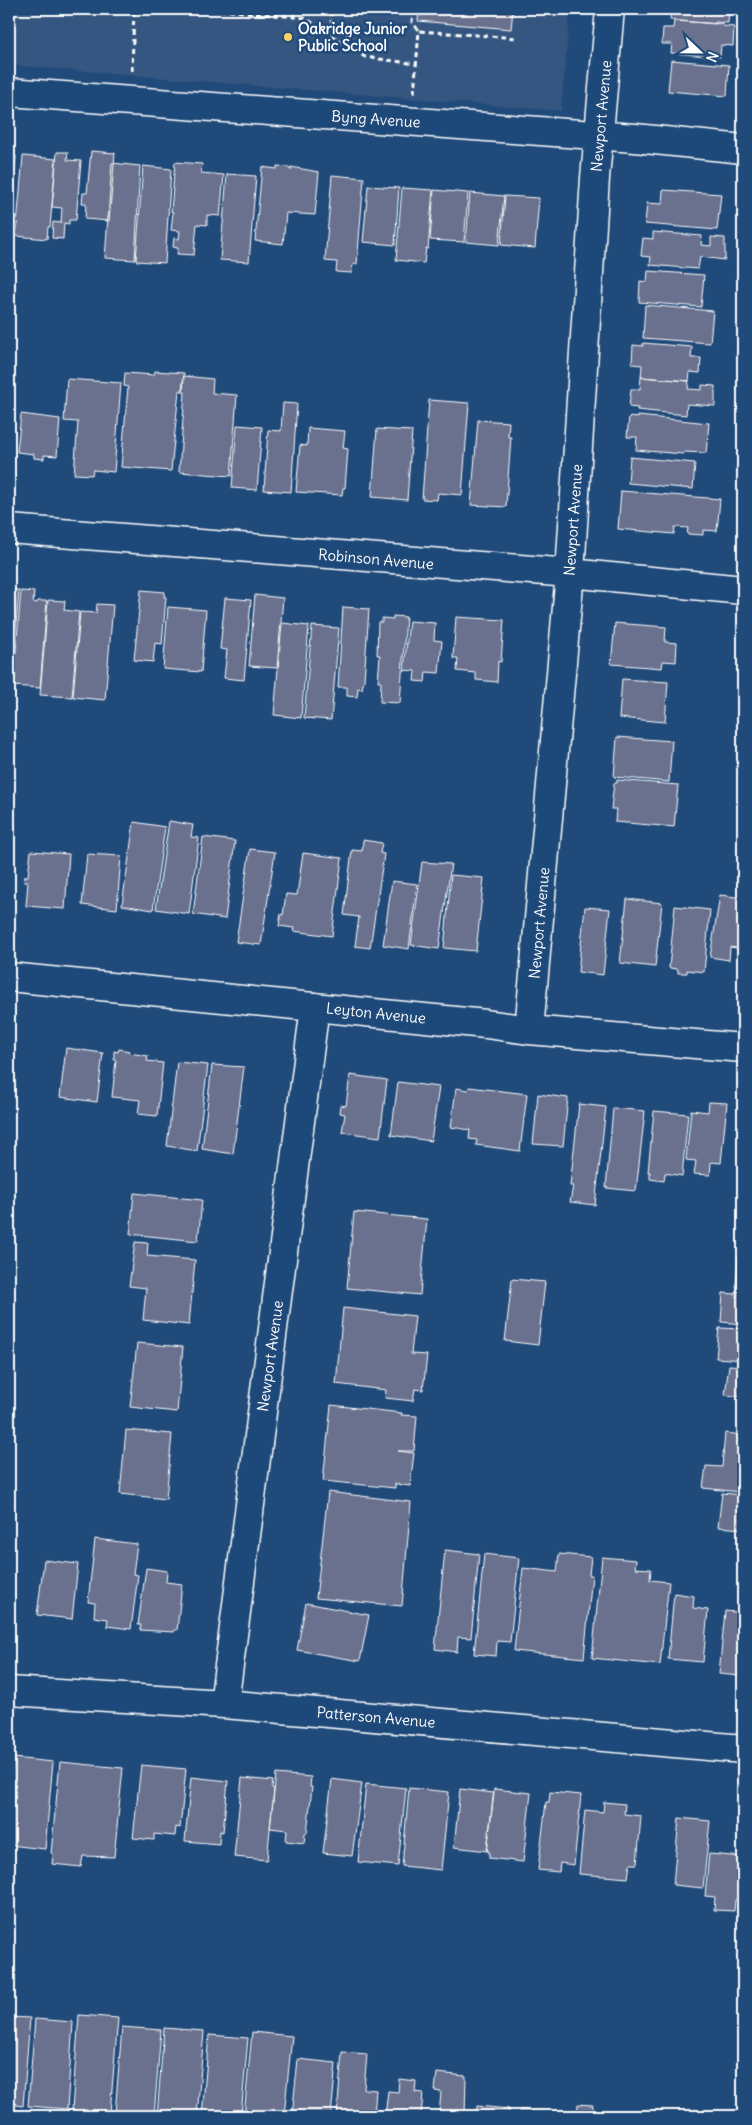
<svg xmlns="http://www.w3.org/2000/svg" width="752" height="2125" viewBox="0 0 752 2125" font-family="Delius,sans-serif">
<style>
.built{fill:#365680}
.building{fill:#6a718e;stroke:#fff}
.lines{fill:none;stroke-linecap:round;stroke-linejoin:round}
.minor-casing{stroke:#fff;stroke-width:31}
.path{stroke:#fff;stroke-width:3;stroke-dasharray:5 4;stroke-linecap:butt}
.minor{stroke:#1f4a7a;stroke-width:28}
.poi-dot{fill:#ffd166;stroke:#1f4a7a;stroke-width:2}
.labels{text-anchor:middle;dominant-baseline:central;stroke-width:5;stroke-linejoin:round;paint-order:stroke}
.poi-label{font-size:15px;font-weight:bold;fill:#fff;stroke:#1f4a7a;text-anchor:start}
.street-label{font-size:15px;fill:#fff;stroke:#1f4a7a}
</style>
<rect width="100%" height="100%" fill="#1f4a7a"/>
<filter id="ink" filterUnits="userSpaceOnUse"><feTurbulence type="fractalNoise" baseFrequency=".02" numOctaves="2"/><feDisplacementMap in="SourceGraphic" scale="10" xChannelSelector="R" yChannelSelector="G"/><feConvolveMatrix kernelMatrix="1 2 1 2 8 2 1 2 1" color-interpolation-filters="sRGB"/></filter>
<g filter="url(#ink)">
<path class="built" d="M9,9H570L561,111L9,65Z"/>
<path class="building" d="M419,9H513L511,29L418,21Z
M671,9H729L728,23L715,22V24L670,20Z
M674,21L723,24L722,26L734,27L733,46L721,45L720,57L671,53L672,44H662L663,28H673Z
M671,60L729,65L727,96L668,91Z
M9,147L14,148V156H16L13,192L9,191Z
M91,151L115,153L109,221L85,219L86,203H82L83,193H87Z
M57,152H68L67,160L81,161L76,220H69V224L64,223L63,239L52,238L53,222L61,223L62,208L52,207Z
M23,156L56,159L50,227H48L47,239L16,236Z
M175,162L202,164L201,173L224,175L220,216L207,215V225L197,224L194,255L177,254L178,248L173,247L174,238L179,239L180,231L171,230L173,212H171Z
M112,163L140,166L135,260L105,258Z
M143,166L171,169L165,263L136,261Z
M277,166L289,167V169L291,170V167L319,172L315,215L286,213L283,244L255,241L262,167L277,169Z
M227,174L256,176L249,262L220,260Z
M332,175L364,178L357,264H353L352,273L336,272L337,262L325,261Z
M368,186L399,188L395,245L363,242Z
M402,188L433,190L428,249L426,248L424,263L396,260Z
M434,190L468,193L464,242L430,240Z
M663,190L721,194L717,230L645,224L647,203L662,204Z
M470,193L504,196L499,245L466,242Z
M505,196L539,198L535,248L501,245Z
M653,232L702,236L701,245L711,246V237L725,238V260L700,257L698,269L650,265L651,257L641,256L643,238L653,239Z
M648,271L704,275L701,307L639,302L640,281L647,282Z
M645,305L713,311L710,343L643,338Z
M643,343L692,347L691,358H701L700,373L690,372L689,381L641,377L642,365L632,364L633,345L643,346Z
M155,371L184,373L182,391H179L171,471L121,467L128,387L124,386L125,373L154,375Z
M184,376L213,379L212,393L237,395L231,476L179,472L185,392H183Z
M641,377L689,381L688,389L702,390V385L715,386V406L687,404L686,415L637,410L638,408L629,407L631,389H640Z
M67,379L121,383L114,472L93,470L92,475L74,474L78,422L64,421Z
M429,400L469,403L462,495L438,493L437,500L422,499Z
M283,403L297,404L291,492L264,490L268,430L281,431Z
M21,414L60,419L57,456L44,455V459L34,458V454L17,452Z
M638,416L709,423L706,453L684,452L683,454L636,450L637,437H627L629,417L638,418Z
M478,420L509,422L508,437H511L506,507L471,505Z
M237,425L262,427L257,490L232,488Z
M308,428L345,431L343,448L348,449L345,488H343L342,495L296,492L300,445L307,446Z
M377,429L412,431L407,500L372,497Z
M630,457L695,463L693,489L628,483Z
M621,491L720,499L717,531L703,530V535L687,534L688,528L675,527L674,534L618,529Z
M9,590H19L11,686L9,685Z
M141,590L165,592L164,597H166L162,644L155,643L153,662L134,660Z
M21,591L34,592L33,602L37,603L38,601H47L40,688L13,686Z
M255,595L283,598L277,668L249,666Z
M225,598L251,600L244,680L224,678L227,650L220,649Z
M48,600L65,601L64,610L79,612L72,697L40,695Z
M97,604L113,605L105,700L73,697L80,612L96,613Z
M168,607L206,610L201,672L163,669Z
M343,607L369,609L364,680L362,689L358,688L357,697L347,696V687H338Z
M393,616L406,617L400,703L380,702L381,682H378L380,655H377L378,622H382V618L393,619Z
M456,617L504,620L501,662L498,661L497,682L476,680V673L457,671L458,658H453Z
M409,621L435,623L434,640L442,641L439,673L426,672L425,682L414,681L415,671L404,670Z
M282,623L309,626L301,718L274,715Z
M615,623L666,627L665,642L677,643L676,662L663,661L662,668L611,664Z
M312,626L339,628L331,720L304,718Z
M622,679L668,682L665,722L619,718Z
M617,737L672,741L669,782L614,777Z
M617,780L678,785L674,827L615,822L616,809H611L614,783H617Z
M169,821L193,825L191,837L199,838L189,914L156,909Z
M134,822L165,827L153,910L122,905Z
M203,837L235,841L225,919L193,914Z
M363,840L382,843L380,853L384,854L370,948L355,946L359,917L344,915L352,850L362,851Z
M9,843H11L9,872Z
M250,849L275,852L261,945L236,942Z
M31,851L69,854L65,909L26,906L28,882H24L25,876H28Z
M303,853L342,858L332,936L293,931L294,928L279,926L281,914L283,915L286,894L297,895Z
M87,854L121,856L117,909L82,905Z
M422,862L451,864L439,949L411,945Z
M451,875L484,878L476,951L444,948Z
M392,881L417,884L409,949L383,945Z
M720,895L743,898V949L730,947L729,960L710,957Z
M627,899L662,903L655,967L620,963Z
M675,906L710,910L704,972L687,970V973H678V969L669,968Z
M585,907L610,909L603,975L578,972Z
M66,1048L103,1053L97,1102L60,1097Z
M119,1049L130,1051L129,1053L148,1056L147,1061L163,1063L157,1116L138,1114L140,1100L112,1097L116,1060H114V1051L118,1052Z
M177,1062L208,1065L197,1151L167,1146Z
M212,1065L244,1067L233,1154L202,1149Z
M350,1075L387,1080L380,1137L342,1132L345,1114L340,1113L341,1105L346,1106Z
M398,1082L439,1087L431,1141L391,1135Z
M469,1087L527,1094L520,1151L476,1145L477,1140L469,1139L470,1130L451,1127L456,1088L468,1090Z
M538,1094L568,1098L563,1146L533,1144Z
M709,1102L727,1103L721,1163L711,1162L710,1175L694,1174L696,1161L686,1160L691,1110L708,1112Z
M579,1104L606,1107L595,1205L570,1202L573,1186H570Z
M613,1108L645,1111L636,1191L606,1188Z
M654,1111L688,1114L682,1176L665,1173L664,1181L650,1179V1172H648Z
M134,1193L202,1200L198,1241L130,1234Z
M354,1212L427,1219L420,1295L347,1288Z
M135,1242L148,1243L147,1256L195,1260L189,1325L143,1320L146,1288L129,1286Z
M738,1257H743V1287L736,1286Z
M512,1279L545,1282L538,1345L505,1341Z
M735,1291L743,1292V1324L721,1322L723,1293L735,1294Z
M343,1308L415,1316L411,1354L427,1355L423,1390L415,1389L413,1401L385,1398L386,1390L336,1384Z
M719,1328L743,1329V1360L716,1358Z
M137,1343L183,1347L177,1412L130,1407Z
M729,1365L743,1366V1397L725,1395Z
M331,1405L402,1413L401,1415L417,1416L414,1451H398L414,1453L410,1486L395,1484V1488L323,1481Z
M126,1430L172,1434L166,1499L120,1494Z
M725,1433L743,1435V1474L740,1492L703,1488L706,1466L722,1467Z
M328,1492L411,1502L402,1606L316,1598Z
M722,1493L743,1495V1529L718,1527Z
M95,1539L137,1544L133,1574L138,1575L131,1629L107,1626L108,1619L94,1617L95,1603L88,1602Z
M445,1550L479,1554L471,1638L458,1637L457,1652L435,1649Z
M484,1554L519,1558L510,1642L497,1641L496,1656L474,1654Z
M559,1554L591,1557L589,1575H592L584,1658L514,1651L523,1568L557,1572Z
M602,1557L636,1560L635,1568L651,1569L650,1580L669,1582L660,1665L592,1658Z
M44,1560L78,1564L72,1619L37,1615Z
M146,1568L167,1571L166,1582L182,1584L177,1630H174V1632L140,1630L141,1625H138Z
M674,1593L694,1596L693,1608L708,1610L703,1662L668,1659Z
M306,1603L369,1615L360,1661L297,1650Z
M743,1610V1685H739L740,1676L719,1674L725,1611L743,1613Z
M13,1758L53,1762L45,1849L9,1845V1800Z
M60,1762L123,1768L114,1857L83,1856L81,1867L52,1864L53,1853H51Z
M141,1765L186,1769L180,1828L176,1827L175,1836L154,1834V1840L133,1838Z
M276,1774L311,1777L310,1787H312L307,1833H305L304,1843L286,1841L287,1830L270,1828Z
M191,1777L228,1781L223,1832L220,1831L219,1844L185,1841Z
M242,1778L273,1781L272,1788L274,1789L267,1860L234,1857Z
M332,1779L362,1783L352,1856L323,1853Z
M366,1784L406,1788L398,1866L358,1862Z
M409,1788L449,1792L441,1870L402,1866Z
M460,1789L494,1793L487,1851L454,1847Z
M494,1789L531,1793L523,1862L489,1858V1851H487Z
M550,1792L581,1795L574,1865L560,1863L559,1872L538,1870L546,1802H549Z
M604,1802L625,1804L624,1814L641,1816L637,1864H630L628,1878L579,1874L585,1810L603,1812Z
M679,1818L710,1821L703,1888L673,1885Z
M709,1854L743,1857L740,1900H735L734,1911L714,1910L715,1897L705,1896Z
M79,2015L118,2018L110,2113L72,2110Z
M9,2017L30,2018L23,2106L9,2104Z
M35,2019L73,2022L67,2109L28,2106Z
M122,2027L161,2030L154,2116L115,2114Z
M164,2028L204,2031L197,2116H157Z
M252,2032L292,2036L284,2116H244Z
M209,2035L248,2038L241,2116H202Z
M342,2052L367,2054L364,2089L376,2090L374,2116H337Z
M298,2059L336,2063L331,2116H292Z
M437,2073L466,2076L465,2116H439L441,2092L435,2091Z
M399,2079L416,2081L415,2092L423,2093L421,2116H385L388,2091L398,2092Z
M578,2104L593,2105L592,2116H563V2113L577,2114Z
M477,2106L509,2109V2116H476Z
M520,2110L553,2113L552,2116H519Z
M600,2111L630,2113V2116H599Z
M651,2112L676,2115V2116H650Z"/>
<g class="lines">
<g class="minor-casing">
<path id="minor" d="M9,92L635,138L743,149
M9,529L570,573L743,590
M9,977L486,1024L529,1030L743,1048
M529,1030L570,573L595,178L610,9
M9,1691L224,1704L743,1749
M224,1704L315,1007"/>
</g>
<path class="path" d="M211,9L305,18L365,57L416,64
M413,9L412,22L419,31
M331,11L332,35
M294,17L295,9
M132,71L134,9
M414,93L419,31L518,38"/>
<use href="#minor" class="minor"/>
</g>
</g>
<circle class="poi-dot" cx="288" cy="37" r="5"/>
<g class="labels">
<g class="poi-label">
<text x="298" y="28">Oakridge Junior<tspan x="298" dy="17">Public School</tspan></text>
</g>
<g class="street-label">
<text transform="translate(601 116) rotate(-85)">Newport Avenue</text>
<text transform="translate(376 119) rotate(4)">Byng Avenue</text>
<text transform="translate(573 520) rotate(-86)">Newport Avenue</text>
<text transform="translate(376 559) rotate(5)">Robinson Avenue</text>
<text transform="translate(539 923) rotate(-85)">Newport Avenue</text>
<text transform="translate(376 1013) rotate(6)">Leyton Avenue</text>
<text transform="translate(270 1356) rotate(-82)">Newport Avenue</text>
<text transform="translate(376 1717) rotate(5)">Patterson Avenue</text>
</g>
</g>
<rect width="752" height="2125" fill="none" stroke="#1f4a7a" stroke-width="30"/>
<rect x="15" y="15" width="722" height="2095" fill="none" stroke="#fff" stroke-width="2" filter="url(#ink)"/>
<g transform="translate(700 52) rotate(112)" stroke="#1f4a7a" stroke-width="4" paint-order="stroke">
<path d="M0-4L9 19L0 12L-9 19Z" fill="#ffffff"/>
<text y="-8" font-size="14" font-weight="bold" text-anchor="middle" fill="#ffffff">N</text>
</g>
</svg>
